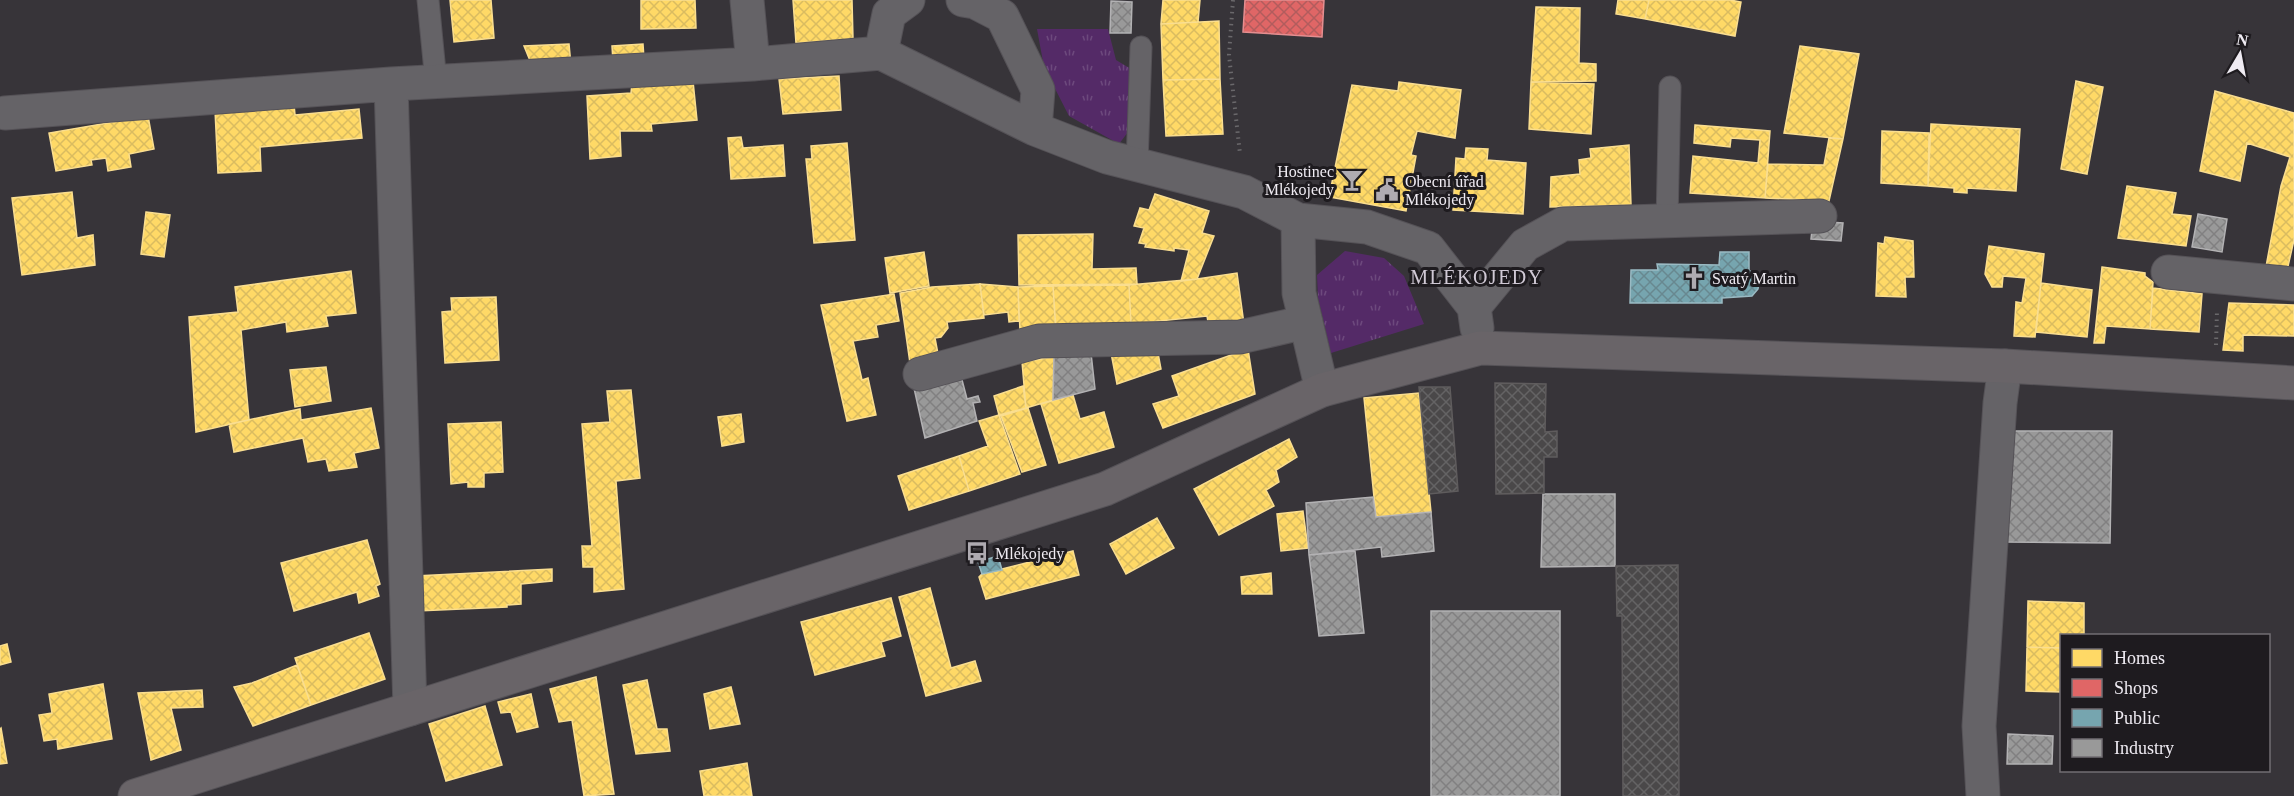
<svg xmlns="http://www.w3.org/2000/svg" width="2294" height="796" viewBox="0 0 2294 796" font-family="'Times New Roman',serif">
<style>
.grass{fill:url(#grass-tufts)}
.homes{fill:url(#homes-cross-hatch);stroke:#fade90;stroke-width:1.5}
.shops{fill:url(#shops-cross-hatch);stroke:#e48e90;stroke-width:1.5}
.public{fill:url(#public-cross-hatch);stroke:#9abac3;stroke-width:1.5}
.industry{fill:url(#industry-cross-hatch);stroke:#b3b2b4;stroke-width:1.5}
.building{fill:url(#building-cross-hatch);stroke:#5f5c5d;stroke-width:1.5}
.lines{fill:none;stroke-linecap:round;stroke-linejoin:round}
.lane-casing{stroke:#555257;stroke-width:23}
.street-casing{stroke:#555257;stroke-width:35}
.secondary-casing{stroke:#555257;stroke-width:35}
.path{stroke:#6a686b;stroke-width:4;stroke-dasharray:1.5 4.5;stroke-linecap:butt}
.lane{stroke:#656367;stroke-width:21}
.street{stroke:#656367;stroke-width:33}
.secondary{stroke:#696468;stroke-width:33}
.labels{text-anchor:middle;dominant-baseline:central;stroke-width:6;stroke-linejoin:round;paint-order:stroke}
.poi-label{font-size:16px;fill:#efebf2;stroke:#1e1b1f;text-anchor:start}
.quarter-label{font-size:20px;letter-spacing:1.5px;fill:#d0c9d5;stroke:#1e1b1f}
</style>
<defs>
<pattern id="grass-tufts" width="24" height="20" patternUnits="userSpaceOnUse" patternTransform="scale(1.5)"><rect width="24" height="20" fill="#542a67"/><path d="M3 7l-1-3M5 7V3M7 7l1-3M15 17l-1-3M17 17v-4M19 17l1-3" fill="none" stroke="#6d497d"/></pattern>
<pattern id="homes-cross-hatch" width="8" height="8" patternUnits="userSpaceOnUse" patternTransform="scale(1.5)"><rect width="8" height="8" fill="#ffd966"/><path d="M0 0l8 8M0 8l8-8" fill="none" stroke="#dabc60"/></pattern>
<pattern id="shops-cross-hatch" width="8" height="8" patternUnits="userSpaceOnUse" patternTransform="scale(1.5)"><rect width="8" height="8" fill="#e06666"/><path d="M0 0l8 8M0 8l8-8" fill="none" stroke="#b25c5d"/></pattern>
<pattern id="public-cross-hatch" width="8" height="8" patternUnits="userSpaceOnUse" patternTransform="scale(1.5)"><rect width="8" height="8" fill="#76a5af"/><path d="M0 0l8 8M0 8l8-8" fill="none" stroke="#688890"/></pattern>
<pattern id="industry-cross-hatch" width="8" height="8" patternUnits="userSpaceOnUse" patternTransform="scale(1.5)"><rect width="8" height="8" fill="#999"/><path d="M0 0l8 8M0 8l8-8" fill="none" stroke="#818081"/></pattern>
<pattern id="building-cross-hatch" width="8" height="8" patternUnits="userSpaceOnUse" patternTransform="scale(1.5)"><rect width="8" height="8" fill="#4a4849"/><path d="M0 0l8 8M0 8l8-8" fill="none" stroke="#646364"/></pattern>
</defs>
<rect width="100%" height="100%" fill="#373439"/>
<path class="grass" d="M1037,29H1108L1116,60L1131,69V128L1119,144L1069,116L1044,67Z
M1345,251L1384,258L1404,276L1424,324L1331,353L1318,298L1317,275Z"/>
<path class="homes" d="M450,0H491L494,38L454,42Z
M641,0H695L696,28L641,29Z
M793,0H852L853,39L796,43Z
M1163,0H1200L1198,22L1161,24Z
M1618,0H1649L1645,19L1616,14Z
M1649,0H1730L1741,2L1735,36L1645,19Z
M1536,7L1580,8L1579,63L1596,64V81L1531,82Z
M1219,21L1220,79L1163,80L1161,24Z
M569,44L571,65L533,68L524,46Z
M643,44L644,59L613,62L612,46Z
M1800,46L1859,54L1843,139L1784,133Z
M839,76L841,110L783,114L779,79Z
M1220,79L1223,134L1166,136L1163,80Z
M693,81L697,120L651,124L652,131H620L621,156L590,159L587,96L631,93L632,83Z
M2076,81L2103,87L2087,174L2061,169Z
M1399,82L1461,90L1455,138L1417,131L1411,155L1416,156L1406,211L1329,197L1352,85L1398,91Z
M1531,82L1594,84L1591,134L1529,129Z
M2215,91L2294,113V240L2286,275L2265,272L2281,186L2290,157L2247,143L2240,181L2200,171Z
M294,104L295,115L359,109L362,138L260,147L261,171L218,173L215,110Z
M148,116L154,149L129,154L131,167L108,171L106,158L91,160L92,165L56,171L49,133Z
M1931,124L2020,129L2016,191L1967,188V193L1954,192V188L1928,186Z
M1695,125L1770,131L1765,198L1690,193L1693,156L1758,163L1760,140L1731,138L1730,147L1694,143Z
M1882,131L1929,133L1928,186L1881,183Z
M741,137L743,148L783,145L785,176L731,179L728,138Z
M1829,138L1843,139L1829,201L1765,198L1768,164L1824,165Z
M847,143L855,240L814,243L806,159H812L811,146Z
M1629,145L1631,205L1550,207L1551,177L1580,174L1579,160L1591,158L1590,149Z
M1466,148L1488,149L1487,160L1526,163L1523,214L1453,210L1456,158L1465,159Z
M2127,186L2176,193L2172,214L2191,216L2186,246L2118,238Z
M72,192L77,238L93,235L95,265L22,275L12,198Z
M1155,194L1209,211L1202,233L1214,236L1197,279L1181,281L1189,250L1174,248V251L1145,247L1146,244L1139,243L1144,228L1134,226L1140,208L1149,210Z
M146,212L170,215L164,257L141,254Z
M1093,234L1092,269L1136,268L1137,284L1019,285L1018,235Z
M1885,237L1913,241L1914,277H1905L1906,297L1876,296L1878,243L1884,244Z
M1989,246L2044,254L2035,337L2014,336L2016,302L2022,303L2026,278L2003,276L2002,287H1992L1985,274Z
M924,252L929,286L890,293L885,258Z
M2102,267L2145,273V276L2153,282L2150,329L2106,326L2104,343H2094Z
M351,271L356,313L326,316L328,326L287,332L286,322L241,330L249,420L196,432L189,317L238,312L235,287Z
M1237,273L1244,324L1209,328L1207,316L1131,324L1129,285L1197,279Z
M2041,283L2092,290L2087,337L2036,332Z
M980,284L984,318L947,322L948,328L941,337L935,338L938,354L910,363L900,293L932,287Z
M980,284L1018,287L1019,321L1009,322L1008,312L984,315Z
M1129,285L1131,324L1056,329L1053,286Z
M1053,286L1056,335L1020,331L1018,287Z
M2153,288L2202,294L2199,332L2150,329Z
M894,294L899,321L876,325L878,337L853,341L862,380L868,378L876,415L847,421L821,305Z
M496,297L499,360L445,363L442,312L452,311L451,298Z
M2229,303L2294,305V336L2243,335V351L2223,350Z
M1157,348L1161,369L1117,384L1111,353Z
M1248,349L1255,394L1163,428L1153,404L1179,396L1172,376Z
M1054,357L1053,400L1026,408L1022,362Z
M326,367L331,401L295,407L290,370Z
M1023,386L1026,408L999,415L994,396Z
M631,390L640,478L616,481L624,589L594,592V567H583L582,546H592L582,424L610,422L607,391Z
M1419,393L1431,512L1376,517L1364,398Z
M1073,395L1080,419L1104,412L1114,447L1059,463L1041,404Z
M371,408L379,448L354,453L357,467L329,471L326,459L308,462L303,438L234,452L229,424L300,409L301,420Z
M1028,408L1046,465L1022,472L1001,416Z
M741,414L744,442L722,446L718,417Z
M999,415L1020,474L969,491L959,456L988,446L979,421Z
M501,422L503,472L484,473V487H468V482L451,484L448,424Z
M1289,439L1297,457L1276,470L1279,482L1266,490L1274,506L1219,535L1194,489Z
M959,456L969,491L909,510L898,476Z
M1303,511L1308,548L1281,551L1277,514Z
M1157,518L1174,548L1126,574L1110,544Z
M367,540L380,584L376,586L379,596L359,603L357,592L294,611L281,563Z
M1073,551L1079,575L986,599L979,577L982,574Z
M552,569V581L521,584V604L507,605V607L417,611L415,576Z
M1271,573L1272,594H1242L1241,577Z
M930,588L951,668L975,661L981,681L926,696L899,597Z
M891,598L901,636L881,642L885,656L815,675L801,622Z
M2028,601L2084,603V636H2062V648L2027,647Z
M369,633L385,679L311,705L295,658Z
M7,644L11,662L0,665V646Z
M2027,647L2062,648V692L2026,691Z
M297,665L311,705L253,726L234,687L252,683Z
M596,677L614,794L584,796L572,720L559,722L550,689Z
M647,680L657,729H667L670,751L636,754L623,685Z
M103,684L112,739L58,749L57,739L44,741L39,715L52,713L49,694Z
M731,687L740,724L710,729L704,694Z
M202,690L203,707L171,708L181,750L151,760L138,693Z
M531,694L538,727L517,732L511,712L501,713L498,702Z
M485,706L502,765L446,781L429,724Z
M1,728L7,763L0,764V729Z
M747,763L752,796H704L700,771Z"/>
<path class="shops" d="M1245,0H1324L1322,37L1243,32Z"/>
<path class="public" d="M1720,252H1749V270L1756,276L1759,282L1758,289L1752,296L1722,298V303H1630L1631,270H1658L1657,264L1719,265Z
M998,556L1002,570L982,574L978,562Z"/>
<path class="industry" d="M1111,1L1132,2L1131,33H1110Z
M2198,214L2227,219L2222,252L2192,247Z
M1813,221L1843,223L1841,241L1811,239Z
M1091,353L1095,389L1053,400L1054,357Z
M961,376L967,399L978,396L980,402L973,403L977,421L925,438L914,388Z
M2008,431H2112L2110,543L2007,542Z
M1543,494H1615V566L1541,567Z
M1373,497L1376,517L1431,512L1434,551L1382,557L1381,547L1309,555L1306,503Z
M1355,551L1364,633L1319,636L1309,555Z
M1431,611H1560V796H1431Z
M2008,734L2053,736L2052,764H2007Z"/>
<path class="building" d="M1495,383L1546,384L1545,432L1557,431V457H1544V493L1496,494Z
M1419,387H1450L1458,491L1429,494Z
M1678,565L1679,796H1623L1622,616H1617L1616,566Z"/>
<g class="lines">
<g class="lane-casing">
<path id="lane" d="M428,0L436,82
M1137,165L1141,47
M1667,221L1670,87"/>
</g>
<g class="street-casing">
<path id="street" d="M747,0L753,64
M963,0L975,2L1002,16L1038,90L1035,129
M881,53L889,14L908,0
M391,84L410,709
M5,113L391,84L753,64L881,53L1035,129L1107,157L1244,192L1298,220L1299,293L1322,390
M1298,220L1367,227L1428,248L1474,307L1477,328
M2168,272L2294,284
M1474,307L1525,245L1563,224L1820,216
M920,374L1039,341L1240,337L1306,322
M1983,796L1979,726L2000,403L2005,366"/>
</g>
<g class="secondary-casing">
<path id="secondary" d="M135,796L1105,489L1322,390L1480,348L2005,366L2294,383"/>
</g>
<path class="path" d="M1233,0L1229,55L1240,154
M2216,345L2217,311"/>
<use href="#lane" class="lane"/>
<use href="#street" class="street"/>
<use href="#secondary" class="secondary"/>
</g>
<defs>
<g id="bar-bare" transform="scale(1.8)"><path d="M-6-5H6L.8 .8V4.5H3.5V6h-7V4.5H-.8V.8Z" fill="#afabb1" stroke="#1e1b1f" stroke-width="2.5" paint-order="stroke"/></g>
<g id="civic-bare" transform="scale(1.8)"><path d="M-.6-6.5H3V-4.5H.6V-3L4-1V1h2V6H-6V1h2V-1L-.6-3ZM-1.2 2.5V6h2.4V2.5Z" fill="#afabb1" stroke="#1e1b1f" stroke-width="2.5" paint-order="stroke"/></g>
<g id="church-bare" transform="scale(1.8)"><path d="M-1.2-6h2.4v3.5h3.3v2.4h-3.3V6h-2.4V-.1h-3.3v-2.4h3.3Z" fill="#afabb1" stroke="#1e1b1f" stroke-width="2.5" paint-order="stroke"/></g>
<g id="bus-bare" transform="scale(1.8)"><path d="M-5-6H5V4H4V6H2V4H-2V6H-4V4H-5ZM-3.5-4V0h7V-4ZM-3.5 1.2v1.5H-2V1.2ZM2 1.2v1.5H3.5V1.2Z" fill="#afabb1" stroke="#1e1b1f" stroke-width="2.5" paint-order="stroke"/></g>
</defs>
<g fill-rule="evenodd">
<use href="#bar-bare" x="1352" y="180"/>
<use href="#civic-bare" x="1387" y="190"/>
<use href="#church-bare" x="1694" y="278"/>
<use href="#bus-bare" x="977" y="553"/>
</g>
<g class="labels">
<g class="poi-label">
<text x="1334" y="171" text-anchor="end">Hostinec<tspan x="1334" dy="18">Mlékojedy</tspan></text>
<text x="1405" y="181">Obecní úřad<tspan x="1405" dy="18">Mlékojedy</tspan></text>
<text x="1712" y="278">Svatý Martin</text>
<text x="995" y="553">Mlékojedy</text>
</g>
<g class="quarter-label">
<text x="1477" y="277">MLÉKOJEDY</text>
</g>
</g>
<rect x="2060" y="634" width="210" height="138" fill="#1e1b1f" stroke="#726e73" stroke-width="1.5"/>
<rect x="2072" y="649" width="30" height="18" fill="#ffd966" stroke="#726e73" stroke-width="1.5"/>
<text x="2114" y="664" font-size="18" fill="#efebf2">Homes</text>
<rect x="2072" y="679" width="30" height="18" fill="#e06666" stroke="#726e73" stroke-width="1.5"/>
<text x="2114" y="694" font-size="18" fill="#efebf2">Shops</text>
<rect x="2072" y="709" width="30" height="18" fill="#76a5af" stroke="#726e73" stroke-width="1.5"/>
<text x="2114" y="724" font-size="18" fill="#efebf2">Public</text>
<rect x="2072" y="739" width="30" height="18" fill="#999999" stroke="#726e73" stroke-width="1.5"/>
<text x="2114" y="754" font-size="18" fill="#efebf2">Industry</text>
<g transform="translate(2240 54) rotate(10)" stroke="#1e1b1f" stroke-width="4.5" paint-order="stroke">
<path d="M0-4.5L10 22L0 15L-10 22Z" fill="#efebf2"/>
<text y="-9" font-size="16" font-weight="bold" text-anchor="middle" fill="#efebf2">N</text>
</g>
</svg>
